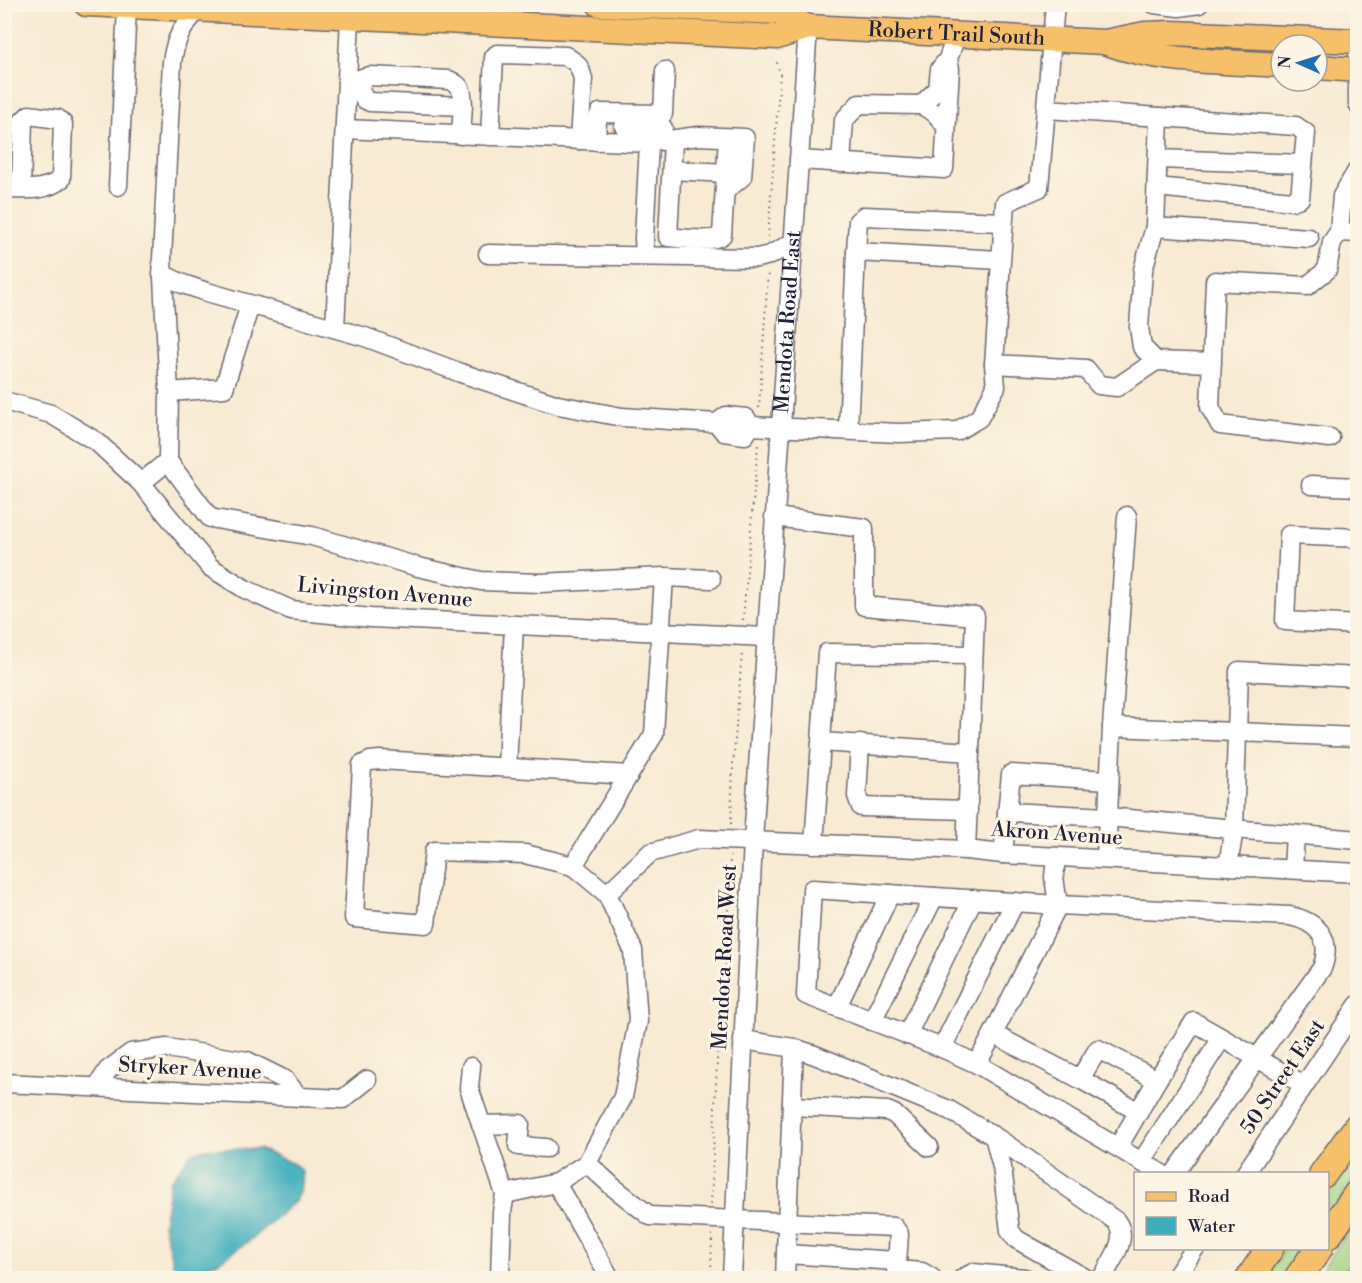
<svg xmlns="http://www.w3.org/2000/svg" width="1362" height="1283" viewBox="0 0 1362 1283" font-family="'Libre Bodoni',serif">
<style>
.green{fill:#9fcf7d;stroke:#60785c;stroke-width:1.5}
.forest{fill:#7fb26c;stroke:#506a54;stroke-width:1.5}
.water{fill:#3faebc;stroke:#30687c;stroke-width:1.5}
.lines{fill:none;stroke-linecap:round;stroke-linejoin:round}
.minor-tunnel{stroke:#cdc2b5;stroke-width:18;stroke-dasharray:18 9;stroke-linecap:butt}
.minor-casing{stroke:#6d6870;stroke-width:21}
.major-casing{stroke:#6d6870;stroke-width:27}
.highway-casing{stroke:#6d6870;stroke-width:30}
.path{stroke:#6d6870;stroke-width:2;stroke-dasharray:1.5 4.5;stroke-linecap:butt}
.minor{stroke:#fff;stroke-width:18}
.major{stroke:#f6c06b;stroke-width:24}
.highway{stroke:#f6c06b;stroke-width:27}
.labels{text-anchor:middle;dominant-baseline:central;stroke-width:6;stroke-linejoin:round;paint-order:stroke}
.street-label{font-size:21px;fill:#22223b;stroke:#fcf5e5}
</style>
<rect width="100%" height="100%" fill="#fcf5e5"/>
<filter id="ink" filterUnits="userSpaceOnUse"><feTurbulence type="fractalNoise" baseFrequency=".0167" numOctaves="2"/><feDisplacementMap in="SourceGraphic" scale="12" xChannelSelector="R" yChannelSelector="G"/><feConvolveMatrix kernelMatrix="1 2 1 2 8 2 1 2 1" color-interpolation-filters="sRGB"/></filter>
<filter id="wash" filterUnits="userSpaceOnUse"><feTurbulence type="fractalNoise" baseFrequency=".008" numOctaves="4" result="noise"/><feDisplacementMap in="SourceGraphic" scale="24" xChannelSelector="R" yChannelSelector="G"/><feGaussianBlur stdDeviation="1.35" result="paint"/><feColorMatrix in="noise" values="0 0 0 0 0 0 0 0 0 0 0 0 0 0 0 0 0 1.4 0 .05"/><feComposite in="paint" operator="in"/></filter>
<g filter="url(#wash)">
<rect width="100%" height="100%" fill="#f8ead3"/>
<path class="green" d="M1357,1144V1174L1328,1216V1186Z
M1357,1218V1255L1338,1278H1316Z
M1284,1249H1305L1285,1278H1263Z"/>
<path class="forest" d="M1357,1255V1278H1338Z"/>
<path class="water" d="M205,1149H259L294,1164L302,1171L300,1193L293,1203L248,1242L218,1262L189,1271L173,1264L163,1225L170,1181L192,1153Z"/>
</g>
<g filter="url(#ink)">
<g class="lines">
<path class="minor-tunnel" d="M612,125L624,126"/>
<g class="minor-casing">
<g id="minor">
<path d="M1055,4L1039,188L1005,203L994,364L1086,369L1099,385L1117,387L1156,361L1212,363"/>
<path d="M1154,4L1179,7L1199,4"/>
<path d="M1358,57V104"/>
<path d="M921,105L938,89L940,69L948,59L956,36"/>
<path d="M1047,109L1159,117L1155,227L1143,270L1139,327L1142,347L1156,361"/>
<path d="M624,126L663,128"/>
<path d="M345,129L649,143L644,238L645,256"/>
<path d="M461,135L463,106L370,102L364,99L360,90L362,78L370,76L449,80C463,86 462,92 463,106"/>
<path d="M490,136L494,57L497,54L566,56L576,63L580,69L583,79L579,140"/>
<path d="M596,141L597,120L600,113L663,114L665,71"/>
<path d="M662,141L698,136L745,138L742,177L725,191"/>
<path d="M673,141L668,237C681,238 713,243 722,235L728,138"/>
<path d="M1158,159L1303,164"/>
<path d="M799,160L944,169L950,69L948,59"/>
<path d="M841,163L844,120L859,104L921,105L935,113L946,126"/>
<path d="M672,170L726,173"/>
<path d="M118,186L127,7"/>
<path d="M1157,187L1292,201L1300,198L1306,133L1296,126L1159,117"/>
<path d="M4,189C24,189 45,192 61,179L63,124L58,119L29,115L23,121L21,189"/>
<path d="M1155,227L1309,238"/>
<path d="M1339,232L1358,233"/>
<path d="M856,252L858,221L864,216L1002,222"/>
<path d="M488,254L757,258L770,255L794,242"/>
<path d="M162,274L183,284L207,292L365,337L461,373L558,405L622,417L717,423L726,416L746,418L751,426"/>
<path d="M335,328L350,18"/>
<path d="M169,392L224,388L250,305"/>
<path d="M4,401L51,414L97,442L141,483L210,567L245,589L291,610L371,618L766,637"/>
<path d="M717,423L724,432L745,435L751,426"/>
<path d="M751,426L899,433L957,431L979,418L996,387L994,364"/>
<path d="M848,430L856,252L1000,260"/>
<path d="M1330,438L1220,425L1210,407L1215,281L1307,286L1327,270L1332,242L1339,232L1342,196L1358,169"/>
<path d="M168,461L210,518L312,536L418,567L481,581L541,583L664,577L654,734L573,866L607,894"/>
<path d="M141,483L168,461L169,392L162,259L172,62C175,40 182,26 198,10"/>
<path d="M1311,485L1358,487"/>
<path d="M774,517L864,528V606L975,616L970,752"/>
<path d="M1358,538L1289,535L1285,621L1358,625"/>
<path d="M664,577L711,579"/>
<path d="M1358,677L1239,671L1234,829L1358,840"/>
<path d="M1112,727L1127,516"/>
<path d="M821,742L827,653L973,655"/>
<path d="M860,744L857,796L861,807L968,810"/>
<path d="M507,767L514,625"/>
<path d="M1007,812L1108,817L1234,829L1228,866"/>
<path d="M814,844L821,742L970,752L966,850"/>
<path d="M1003,854L1011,774L1109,780"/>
<path d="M1056,857L1054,877L1058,905L993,1034L1080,1079L1098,1049L1157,1080L1194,1022L1304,1085"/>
<path d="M1106,859L1112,727L1358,737"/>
<path d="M573,866L525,854L434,851L426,924L354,918L362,765L370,761L380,760L629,775"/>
<path d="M1293,869L1295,835"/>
<path d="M837,1007L890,894"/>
<path d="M872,1021L934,897"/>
<path d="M993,1034L977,1064L942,1048L806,995L812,889L1058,905L1290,916C1318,922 1333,939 1322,968L1174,1174"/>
<path d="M907,1035L973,899"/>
<path d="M743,1040L794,1048L785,1278"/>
<path d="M794,1048L815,1055L949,1110L1000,1140L1116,1221C1130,1239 1111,1261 1102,1278"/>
<path d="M942,1048L1015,902"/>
<path d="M977,1064L1162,1174"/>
<path d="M471,1067L469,1088L505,1194"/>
<path d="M1080,1079L1139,1112"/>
<path d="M4,1083L343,1099L367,1080"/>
<path d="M97,1087L108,1070L131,1053L167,1048L247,1061L285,1080L299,1097"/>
<path d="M792,1106L887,1111L894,1114L929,1147"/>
<path d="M481,1125L520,1124L518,1146L546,1148"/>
<path d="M994,1136L1002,1167L1010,1231L1016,1239L1085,1278"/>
<path d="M1118,1147L1157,1080"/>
<path d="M1142,1161L1222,1038"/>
<path d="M1245,1174L1358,1005"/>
<path d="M556,1183L610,1278"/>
<path d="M786,1254L897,1261"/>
<path d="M896,1270L922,1272L932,1278"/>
<path d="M500,1278L502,1212L505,1194L556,1183L587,1163"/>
<path id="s1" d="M732,1278L753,841L808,27"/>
<path d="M896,1278L899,1234L894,1227L650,1216L613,1187L587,1163L623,1097L638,1021L633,950L607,894L650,853L699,839L966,850L1003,854L1358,873"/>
<path d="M963,1278L973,1273L1025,1278"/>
<path d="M1175,1278L1195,1248"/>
</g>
</g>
<g class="major-casing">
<g id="major">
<path id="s2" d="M86,4L777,37L808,27L1105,42L1145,34L1171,33L1358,41"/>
<path d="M599,4L778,12L808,27"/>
<path d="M1107,43C1162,63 1223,61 1281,65"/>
<path d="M1317,67L1358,70"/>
</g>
</g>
<g class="highway-casing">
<path id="highway" d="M1323,1174L1358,1126
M1328,1235L1358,1193
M1250,1278L1270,1248
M1298,1278L1319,1248"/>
</g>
<path class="path" d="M768,237L780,74L776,59
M759,408L768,273
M743,620L758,444
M731,824L733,764L742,653
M711,1204L718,1038L726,960L730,856
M711,1278L712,1233"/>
<use href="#minor" class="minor"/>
<use href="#major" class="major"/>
<use href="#highway" class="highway"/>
</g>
</g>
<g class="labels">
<g class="street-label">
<text stroke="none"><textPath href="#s2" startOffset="873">Robert Trail South</textPath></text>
<text stroke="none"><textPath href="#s1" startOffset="958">Mendota Road East</textPath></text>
<text transform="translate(385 593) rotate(5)">Livingston Avenue</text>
<text transform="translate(1057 834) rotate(4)">Akron Avenue</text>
<text transform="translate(725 957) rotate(-87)">Mendota Road West</text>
<text transform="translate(190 1069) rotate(3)">Stryker Avenue</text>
<text transform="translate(1283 1077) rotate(-56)">50 Street East</text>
</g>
</g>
<rect width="1362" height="1283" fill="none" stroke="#fcf5e5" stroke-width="24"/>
<rect x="1134" y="1172" width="195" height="78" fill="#fcf5e5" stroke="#a5a1a1" stroke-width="1.5"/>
<rect x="1146" y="1192" width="30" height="9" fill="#f6c06b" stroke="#a5a1a1" stroke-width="1.5"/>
<text x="1188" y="1202" font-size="18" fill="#22223b">Road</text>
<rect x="1146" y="1217" width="30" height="18" fill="#3faebc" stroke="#a5a1a1" stroke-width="1.5"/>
<text x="1188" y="1232" font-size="18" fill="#22223b">Water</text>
<g transform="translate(1299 63) rotate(273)"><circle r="28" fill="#fcf5e5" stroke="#a5a1a1" stroke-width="1.5"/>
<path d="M0-4.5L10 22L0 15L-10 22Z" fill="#1f6fb2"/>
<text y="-9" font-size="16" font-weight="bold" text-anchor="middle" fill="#22223b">N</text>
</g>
</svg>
